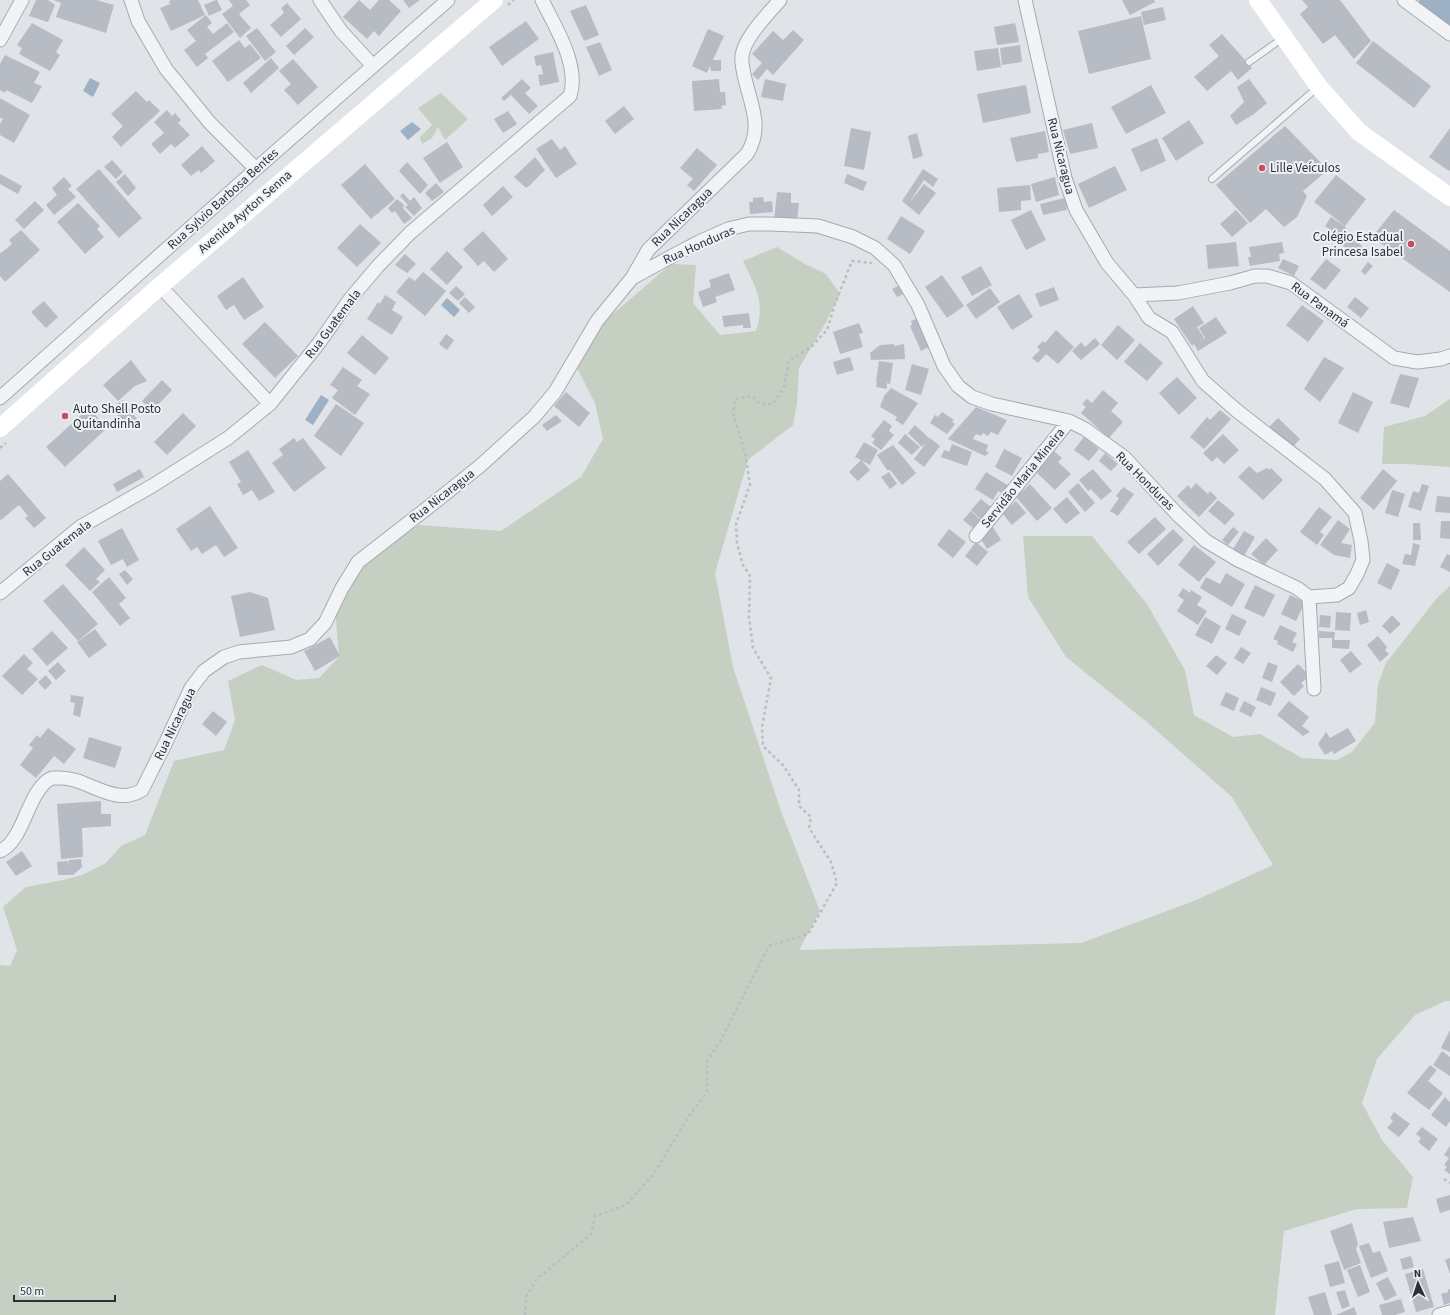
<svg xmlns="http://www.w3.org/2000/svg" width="1450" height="1315" viewBox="0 0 1450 1315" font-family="'Source Sans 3',sans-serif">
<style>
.green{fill:#c5d0c2}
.water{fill:#9eb0c4}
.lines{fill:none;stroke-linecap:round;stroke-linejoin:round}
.river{stroke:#9eb0c4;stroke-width:24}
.building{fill:#b7bcc4}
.lane-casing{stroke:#a6aab1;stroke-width:8}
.street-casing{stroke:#a6aab1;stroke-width:15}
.path{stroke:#babdc2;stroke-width:2.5;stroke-dasharray:3 3;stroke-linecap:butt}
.lane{stroke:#f2f3f6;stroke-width:6}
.street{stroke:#f2f3f6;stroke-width:13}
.secondary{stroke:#fff;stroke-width:18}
.poi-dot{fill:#c24f5f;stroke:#eff1f5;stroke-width:1.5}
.labels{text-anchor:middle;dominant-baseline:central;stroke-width:4;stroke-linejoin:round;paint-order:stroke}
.street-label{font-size:13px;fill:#2a313d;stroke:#eff1f5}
.poi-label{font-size:13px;fill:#2a313d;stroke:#eff1f5;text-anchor:start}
</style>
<rect width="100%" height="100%" fill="#e0e3e7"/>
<path class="green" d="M441,93L468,119L445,140L438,127L432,138L422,144L420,137L432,125L418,108Z
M777,247L805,264L826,274L840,294L825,324L799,368L797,403L793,425L748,460L715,573L733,667L782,814L820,911L799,950L1081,943L1194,901L1273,865L1232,797L1148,723L1066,657L1028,597L1023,536H1092L1147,604L1185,670L1194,715L1233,737L1260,734L1302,758L1337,760L1352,752L1375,723L1378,684L1386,663L1437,598L1450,586V1001H1445L1415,1015L1377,1059L1362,1103L1382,1140L1413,1177L1407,1208L1357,1209L1284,1231L1275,1315H0V965L10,966L17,950L3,907L26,887L63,880L82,875L106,863L121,846L145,835L174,761L224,750L235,720L228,681L262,665L296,680L319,678L339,657L335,606L367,554L419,525L501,531L581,477L603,439L595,403L576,366L598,327L671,264L696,265L693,303L720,335L756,331C766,301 755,287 743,261Z
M1450,399V467L1408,464H1382L1384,427L1425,416Z"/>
<path class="water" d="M90,78L100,83L93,97L83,91Z
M412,122L421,129L408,140L400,131Z
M447,298L460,310L454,317L441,305Z
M321,395L329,400L313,425L305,420Z"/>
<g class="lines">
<path class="river" d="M1431,0L1450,15"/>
</g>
<path class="building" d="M36,0H48L55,5L48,22L29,16Z
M53,0H96L114,5L106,33L56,17L61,3Z
M171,0H198L205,15L171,31L160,8L170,4L169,1Z
M216,0H217L222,10L209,16L204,5Z
M229,0H246L250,5L239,14L251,28L240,38L222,14L233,6Z
M359,0L370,10L379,0H389L401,11L379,36L374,31L367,39L343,17Z
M403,0H420L409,8Z
M1122,0H1154L1155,2L1130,15Z
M1302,0H1340L1371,41L1354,59L1335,35L1323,44L1300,14L1308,7Z
M287,3L301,19L281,37L270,25L284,13L281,8Z
M586,5L599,35L584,41L570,11Z
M1163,7L1166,20L1144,25L1141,12Z
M206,15L212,23L207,27L213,34L227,23L234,32L205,54L208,58L197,67L184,50L196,41L187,30Z
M1141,16L1151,59L1089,74L1078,31Z
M526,21L539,39L502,66L489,47Z
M32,23L63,40L56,52L60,55L50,71L19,54L22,48L17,45Z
M1015,23L1019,42L997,45L994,27Z
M257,28L276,52L265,61L246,36Z
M305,28L314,37L294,55L286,46Z
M708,29L724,36L713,60H721V71H711L710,66L707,73L692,66Z
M793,30L804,40L773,75L767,69L758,80L752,74L762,63L752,54L773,31L783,40Z
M1222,34L1252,68L1238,80L1231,71L1207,91L1194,77L1219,56L1209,45Z
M239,40L245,48L250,44L261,58L228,82L212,61Z
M1373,41L1431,86L1414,108L1356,63Z
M600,42L612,70L599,76L586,47Z
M1020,45L1022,62L1002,65L1000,48Z
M998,48L1001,67L977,71L974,51Z
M553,52L559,82L540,86L538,75L543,74L541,65L536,66L534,56Z
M5,55L40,72L34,83L42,86L32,103L6,90L5,93L0,90V64Z
M271,58L279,68L251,93L243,83Z
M293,59L318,87L298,105L284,90L291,84L279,71Z
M522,79L531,88L525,93L538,106L529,114L511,95L504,101L501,98Z
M719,79L720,92H725L726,105L721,106L722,109L694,111L692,81Z
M765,79L786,84L783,101L761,97Z
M1249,79L1267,103L1254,114L1236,125L1230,116L1244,102L1237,87Z
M1026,85L1031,113L983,123L977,94Z
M1151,85L1166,113L1126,134L1111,107Z
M136,91L147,102L149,100L160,111L121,147L112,137L123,126L111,114Z
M0,98L30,115L14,143L0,135V124L3,119L0,118Z
M624,106L634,119L615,134L605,121Z
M167,110L172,116L175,113L181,120L178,123L190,135L175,148L171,144L160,154L151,144L164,133L154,122Z
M508,111L517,124L503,133L494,119Z
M1189,120L1204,143L1176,161L1162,138Z
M1092,123L1098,148L1070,154L1063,130Z
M1285,126L1328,170L1303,191L1307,196L1297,217L1284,227L1266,209L1250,223L1216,185Z
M851,128L871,132L864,170L844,166Z
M1450,128V170L1449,171L1429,157Z
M1045,131L1049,152L1038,154V158L1016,162L1010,138Z
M917,133L923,156L913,159L908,136Z
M1157,138L1166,161L1141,172L1131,149Z
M552,139L560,150L565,146L577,164L556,178L536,149Z
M447,142L463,167L440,183L423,158Z
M202,146L215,161L201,173L199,170L191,176L181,165Z
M697,148L717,165L694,191L687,185L693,179L680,168Z
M535,157L545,170L530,185L526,188L514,177Z
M112,160L123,172L116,179L104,167Z
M407,162L428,185L420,194L399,171Z
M365,164L395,199L371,219L341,185Z
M1115,166L1127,190L1089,208L1078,184Z
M99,169L142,218L119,238L76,189Z
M923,169L938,179L933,187L924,180L909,203L924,184L936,193L919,215L902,201Z
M0,174L22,186L18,194L0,184Z
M125,174L136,188L128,196L116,182Z
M847,174L867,182L863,191L844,183Z
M1336,175L1366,199L1345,226L1314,202Z
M64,177L72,186L68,189L76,197L54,215L46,205L57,195L52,188Z
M1055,177L1059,195L1036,202L1031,184Z
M436,183L444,192L432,201L425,193Z
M1030,185L1031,200L1021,201V210L999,212L997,188Z
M503,186L513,197L492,216L483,205Z
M777,192L791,193V203H799L797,223L774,221Z
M403,193L410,201L414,197L422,208L414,216L405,207L408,205L400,196Z
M763,197L764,202L772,201L773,212L750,214L749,202H753V198Z
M1065,198L1067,210L1043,215L1040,204Z
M397,199L404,205L403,208L412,218L404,224L395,211L392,213L388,208Z
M35,201L44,210L24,229L15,220Z
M78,203L100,226L97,229L104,237L85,254L57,222Z
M1031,210L1046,240L1026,250L1011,220Z
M1236,210L1248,223L1232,237L1220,224Z
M1394,210L1450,251V292L1372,237Z
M901,216L925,231L910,254L887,239Z
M1331,217L1346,227L1340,237L1325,226Z
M360,224L381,243L357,267L337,248Z
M21,230L40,250L5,282L0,276V252L1,253L12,244L9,240Z
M483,231L508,259L494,272L484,261L478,266L463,249Z
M1349,236L1362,246L1356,255L1342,245Z
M1236,242L1239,266L1208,269L1206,245Z
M1282,242L1284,253L1279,254L1280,261L1250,266L1248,257H1251L1249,247Z
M447,251L463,267L447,285L430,269Z
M405,254L416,264L407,273L395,265Z
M1283,259L1299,266L1294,276L1278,268Z
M1326,259L1341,270L1325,290L1310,279Z
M1368,262L1373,266L1365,275L1361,271Z
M981,266L992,285L972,296L961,277Z
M423,272L446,291L425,316L396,292L409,277L415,281Z
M729,273L735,290L715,297L717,302L703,307L698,292L711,287L709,280Z
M942,275L964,306L947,318L925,287Z
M243,277L264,307L244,320L234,305L226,310L217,296Z
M456,286L465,294L458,301L449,293Z
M898,286L903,294L897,297L892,289Z
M1054,287L1059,300L1040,307L1035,294Z
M990,288L1000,302L976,319L966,305Z
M1019,294L1033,317L1012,330L997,307Z
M385,295L396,302L392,310L403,317L392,335L367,319L378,302L380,304Z
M465,297L475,307L469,313L459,303Z
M1355,297L1369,308L1361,318L1347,307Z
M44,301L58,317L46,328L31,312Z
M1302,305L1324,321L1308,342L1286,325Z
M1193,306L1204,323L1197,327L1204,338L1199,342L1205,338L1199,328L1216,317L1227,333L1198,351L1194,344L1192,346L1174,319Z
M749,313L751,328H743V325L724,327L722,316Z
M918,318L931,346L921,351L910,326L912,325L911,321Z
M265,322L298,356L275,378L242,344Z
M859,323L863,333L859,334L863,347L840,354L833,332Z
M1118,325L1135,340L1117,360L1101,345Z
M1056,330L1074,347L1058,364L1046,354L1038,363L1032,358L1040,350L1037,347L1043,341L1045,343Z
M446,334L454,340L447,350L439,344Z
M362,335L389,358L375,375L347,353Z
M1095,338L1100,344L1081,360L1072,351L1081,342L1085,347Z
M1140,343L1163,363L1147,381L1124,362Z
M894,344V346L904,344L905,359L871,360L870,353L880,345Z
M850,357L854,370L837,375L833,362Z
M1324,357L1344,368L1320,402L1304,389Z
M131,360L147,381L135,386L118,401L103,385Z
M879,361L893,363L890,384L887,383V389L876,387L877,381H876Z
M912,364L929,369L921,395L905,390Z
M343,367L362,380L357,386L370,394L355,415L332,398L338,390L330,385Z
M1400,374L1419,378L1409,408L1390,403Z
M1177,377L1197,398L1179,415L1159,393Z
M162,380L172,390L152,411L142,401Z
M891,388L918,403L903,425L895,420L897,417L880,407L884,396Z
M1103,390L1118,403L1111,411L1123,422L1109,438L1081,413L1086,407L1082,404L1087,399L1092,403Z
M566,392L590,413L579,427L554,406Z
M1353,392L1373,402L1358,433L1338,423Z
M123,400L137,419L126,431L114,418L120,414L114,406Z
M336,404L364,423L341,456L314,436Z
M976,407L1007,420L998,435L991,432L988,436L983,433L981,436L976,434L973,439L988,445L986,451L989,453L985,456L948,439Z
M89,408L107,428L65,467L46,447Z
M1220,410L1231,419L1204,449L1190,437L1207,417L1210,420Z
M942,412L954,420L952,422L955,424L947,434L930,423L935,415L938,417Z
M183,413L196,426L167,455L154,442Z
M556,415L562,421L547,431L542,425Z
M1278,418L1300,439L1292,448L1269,427Z
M884,420L892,426L889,431L894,435L881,450L872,443L875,439L871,436Z
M915,425L930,439L922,447L908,433Z
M905,434L920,447L912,455L898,443Z
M1223,434L1239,450L1224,464L1217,457L1212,462L1203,453Z
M1084,437L1099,449L1089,461L1074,450Z
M294,438L297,442L303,438L326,468L294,492L272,463L283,455L279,449Z
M930,438L940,446L924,467L914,459Z
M864,442L878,450L870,465L855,457Z
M952,444L972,452L967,466L941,457L944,450L949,452Z
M893,445L916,473L902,485L890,470H887L877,455Z
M1004,449L1022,458L1012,476L995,467Z
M248,450L275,492L259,501L252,490L243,495L237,484L241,482L229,462Z
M1054,451L1062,458L1058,462L1071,474L1055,490L1035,471Z
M1105,453L1118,464L1111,471L1099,461Z
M861,460L870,470L858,481L849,472Z
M1249,466L1257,473L1267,468L1270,470L1271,468L1283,480L1263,500L1238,477Z
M140,469L144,477L117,492L113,484Z
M1093,469L1112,491L1101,500L1091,489L1088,491L1079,480Z
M1383,469L1397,481L1374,510L1360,498Z
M889,472L897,484L890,489L881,477Z
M986,472L1009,486L1004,494L998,491L993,500L975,489Z
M8,474L46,518L34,528L25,518L28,516L19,505L1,520L0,519V481Z
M1078,483L1095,503L1085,512L1068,492Z
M1196,483L1208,494L1210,491L1217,498L1199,517L1177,496L1188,485L1191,489Z
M1030,484L1052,508L1037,521L1016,497Z
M1422,484L1429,486L1421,511L1408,507L1413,491L1419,493Z
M1123,487L1134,494L1118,516L1110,511L1119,498L1116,496Z
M1392,490L1405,494L1398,517L1385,513Z
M1437,496L1450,497V513L1435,512Z
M1067,497L1080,513L1066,524L1053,509Z
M981,499L992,508L982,520L971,510Z
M1218,500L1235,514L1225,525L1208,511Z
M1016,501L1026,513L1012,525L1002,513Z
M210,506L238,548L224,557L216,545L202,554L197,547L191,551L176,529Z
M1319,507L1332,517L1320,532L1324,535L1317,545L1300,532Z
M971,511L981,520L974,529L963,520Z
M1155,517L1166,529L1139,554L1127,542Z
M1338,520L1350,529L1341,543L1352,545L1350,558L1334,555L1320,545Z
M1441,521H1450V539L1440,538Z
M1413,523H1420L1421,540H1413Z
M993,527L1001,540L987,549L979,536Z
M1233,527L1239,532L1228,545L1222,540Z
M122,528L139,560L127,567L123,559L111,565L98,541Z
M949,529L966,542L953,558L937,545Z
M1173,529L1184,540L1158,566L1147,554Z
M1244,531L1255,537L1244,556L1233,549Z
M1266,538L1278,550L1264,565L1251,554Z
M976,542L988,552L977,566L965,556Z
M1413,543L1420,545L1415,566L1402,564L1405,554L1411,555Z
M1194,545L1216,562L1199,582L1178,565Z
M84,547L105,570L96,579L100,582L90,591L65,565Z
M1447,554L1450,555V572L1440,567Z
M1387,563L1400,570L1391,590L1377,583Z
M125,570L133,579L127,585L119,574Z
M1226,573L1245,584L1232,607L1200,588L1206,577L1220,584Z
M109,577L126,598L119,604L130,618L120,626L92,592Z
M63,584L98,624L78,641L43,601Z
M1255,585L1275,595L1264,617L1244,608Z
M1183,588L1190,593L1191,590L1202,597L1197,605L1207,611L1198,625L1177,611L1184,600L1178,596Z
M250,592L268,598L275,630L240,637L231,596Z
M1290,595L1305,602L1296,621L1281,614Z
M1366,610L1369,622L1360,625L1357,613Z
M1336,612L1351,613L1350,631L1335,630Z
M1232,614L1247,621L1239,636L1225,629Z
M1320,615L1331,616L1330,628L1319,627Z
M1392,615L1401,624L1390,634L1382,626Z
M1205,617L1221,626L1212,644L1195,635Z
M1280,625L1297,633L1292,642L1297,644L1293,652L1277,644L1278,641L1273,639Z
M95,629L107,645L89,658L77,642Z
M52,631L68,648L47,666L32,649Z
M1319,631L1335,632L1334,640H1350L1349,649L1332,648V638H1319Z
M1378,636L1387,647L1385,650L1389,654L1380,662L1367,645Z
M330,637L340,656L315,671L304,651Z
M1241,647L1251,653L1243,664L1234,658Z
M1351,651L1362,664L1350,673L1340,660Z
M24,654L33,663L27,669L38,679L22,695L2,676Z
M1216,655L1227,663L1217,675L1206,666Z
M58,662L66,671L56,680L48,671Z
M1268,662L1278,666L1272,682L1262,678Z
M1298,664L1310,676L1301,683L1304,686L1294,696L1280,682Z
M46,675L52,683L45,690L38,682Z
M1261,687L1276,693L1271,706L1256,700Z
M1226,692L1239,698L1234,711L1220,705Z
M71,695L84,697L80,717L73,715L75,703L70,702Z
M1244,701L1256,707L1251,717L1239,711Z
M1289,701L1309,717L1302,726L1310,732L1303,736L1277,715Z
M213,711L227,722L216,736L202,724Z
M48,728L76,749L64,764L54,756L36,778L20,765L33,748L29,745L37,735L40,738Z
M1348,728L1356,741L1334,754L1332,751L1325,755L1318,744L1326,732L1330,738Z
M89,737L122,747L115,768L83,758Z
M101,801V814H111V826L82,828L83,857L61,859L57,804Z
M22,851L32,866L16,876L6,862Z
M81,859L82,867L73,875H58L57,862L68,861L69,865V860Z
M1450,1030V1052L1441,1048Z
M1442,1051L1450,1057V1076L1433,1065Z
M1430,1065L1437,1070L1428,1081L1443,1093L1429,1110L1407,1093Z
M1445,1097L1450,1102V1121L1446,1127L1431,1115Z
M1394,1112L1410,1124L1399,1137L1387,1128L1393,1121L1390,1118Z
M1422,1127L1438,1139L1429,1151L1418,1142L1421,1138L1416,1134Z
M1450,1146V1174L1444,1170L1447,1167L1444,1165L1449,1158L1444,1155Z
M1450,1195V1210L1440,1213L1436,1199Z
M1413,1217L1421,1241L1389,1248L1383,1222Z
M1352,1223L1358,1244L1356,1249L1361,1263L1344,1270L1330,1231Z
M1369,1243L1373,1253L1380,1251L1388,1271L1371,1278L1359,1246Z
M1411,1256L1414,1267L1403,1270L1400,1259Z
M1450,1258V1274L1445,1260Z
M1339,1261L1345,1283L1330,1287L1324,1265Z
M1360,1265L1370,1292L1358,1297L1347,1270Z
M1423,1269L1434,1307L1416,1312L1405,1274Z
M1388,1277L1397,1295L1385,1301L1376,1283Z
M1450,1289V1303L1444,1305L1441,1294L1448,1292V1290Z
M1345,1290L1350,1306L1342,1309L1336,1292Z
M1325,1292L1332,1315H1314L1308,1297Z
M1401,1299L1405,1312L1395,1315H1382L1379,1305Z
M1354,1307L1357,1315H1336Z"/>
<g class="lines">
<g class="lane-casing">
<path id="lane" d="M1249,62L1283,38
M1212,179L1318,87"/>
</g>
<g class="street-casing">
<path id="street" d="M131,0L138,21L166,69L210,123L256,169
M320,0L341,31L373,66
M1404,0L1450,34
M0,40L22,0
M632,278L676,254L699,242L728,229L749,224H770L818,226L853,237L875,248L894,265L918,305L944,366L958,386L972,397L992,404L1069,421L1085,429L1124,457L1178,515L1206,541L1238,560L1297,588L1309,597L1337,595L1349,588L1357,574L1363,560L1361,541L1355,513L1325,479L1236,410L1203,381L1172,332L1149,318L1134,295L1107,263L1076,210L1065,178L1025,0
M160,286L270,404
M1134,295L1178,293L1230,283L1255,276H1267L1291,283L1394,358L1417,362L1441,359L1450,356
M0,398L256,169L448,0
M976,536L1069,421
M0,593L80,527L152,486L228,438L270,404L319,343L350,299L378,266L410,233L570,96C580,65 555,27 542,0
M1309,597L1314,689
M0,851C24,842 28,788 52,778C52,778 57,778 58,778C86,776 114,808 142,790L167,740L191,688L204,671L224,657L239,652L291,647L310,639L325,623L342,588L358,562L435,502L480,466L534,417L555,392L597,321L632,278L648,250L747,154C762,129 753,110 746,83C744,74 741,65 742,56C744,38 768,14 780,0
M1439,1315L1450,1312"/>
</g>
<path class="path" d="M508,5L514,0
M0,448L6,443
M1444,1179L1450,1183
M525,1315L526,1297L536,1280L591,1234L595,1216L626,1205L653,1175L689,1116L707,1092V1061L721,1040L734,1014L769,946L808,934L837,883L831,862L809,828L811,817L799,806V790L783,765L763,746L762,727L771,678L753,648L749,617L750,576L743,565L737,543L736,524L750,485L745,452L733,414L735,399L752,396L760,404H772L784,388L789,361L811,347L827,330L835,304L852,261L872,263"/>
<use href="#lane" class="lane"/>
<use href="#street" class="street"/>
<path class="secondary" d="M1258,0L1319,87L1359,132L1450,197
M0,428L160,286L494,0"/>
</g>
<g class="poi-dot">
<circle cx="1262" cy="168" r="4"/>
<circle cx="1411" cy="244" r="4"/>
<circle cx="65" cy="416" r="4"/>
</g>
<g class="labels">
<g class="street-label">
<text transform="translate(1061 156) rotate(76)">Rua Nicaragua</text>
<text transform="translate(223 199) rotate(-42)">Rua Sylvio Barbosa Bentes</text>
<text transform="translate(245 212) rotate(-41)">Avenida Ayrton Senna</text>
<text transform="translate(682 217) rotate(-44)">Rua Nicaragua</text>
<text transform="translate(699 245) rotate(-24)">Rua Honduras</text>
<text transform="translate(1320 305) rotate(36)">Rua Panamá</text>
<text transform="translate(333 324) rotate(-53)">Rua Guatemala</text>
<text transform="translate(1023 478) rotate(-51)">Servidão Maria Mineira</text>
<text transform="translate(1145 481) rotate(45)">Rua Honduras</text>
<text transform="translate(442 496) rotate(-38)">Rua Nicaragua</text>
<text transform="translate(57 548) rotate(-38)">Rua Guatemala</text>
<text transform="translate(175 724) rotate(-64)">Rua Nicaragua</text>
</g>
<g class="poi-label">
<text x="1270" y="168">Lille Veículos</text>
<text x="1403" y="237" text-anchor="end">Colégio Estadual<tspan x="1403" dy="15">Princesa Isabel</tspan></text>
<text x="73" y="409">Auto Shell Posto<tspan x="73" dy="15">Quitandinha</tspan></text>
</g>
</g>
<g transform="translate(1418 1283) rotate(357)" stroke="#eff1f5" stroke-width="3" paint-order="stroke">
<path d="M0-3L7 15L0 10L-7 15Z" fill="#2a313d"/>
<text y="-6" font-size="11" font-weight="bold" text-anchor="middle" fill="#2a313d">N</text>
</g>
<path d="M14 1295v6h101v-6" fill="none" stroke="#2a313d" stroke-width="2"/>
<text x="20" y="1295" font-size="12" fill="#2a313d" stroke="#eff1f5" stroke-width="3" paint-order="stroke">50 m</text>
</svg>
